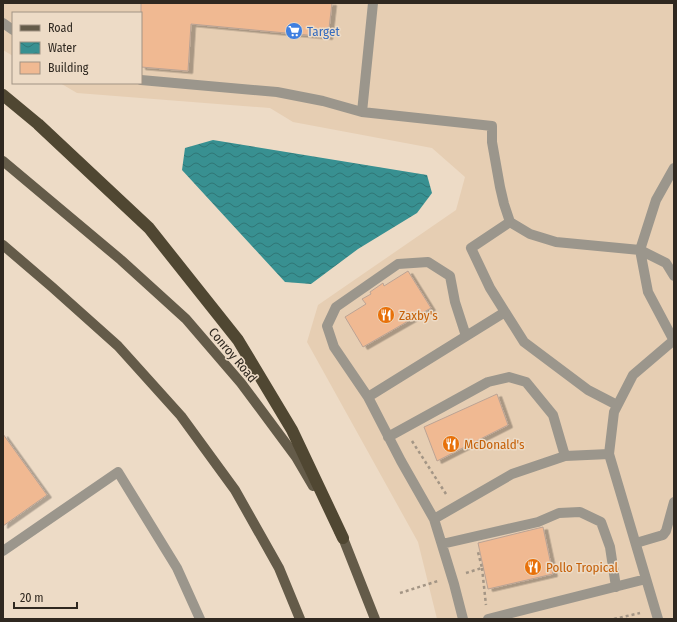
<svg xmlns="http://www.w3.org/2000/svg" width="677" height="622" viewBox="0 0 677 622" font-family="'Fira Sans Condensed',sans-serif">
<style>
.built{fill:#e6ceb3}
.water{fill:url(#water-waves)}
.building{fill:#f0b992;stroke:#bba394;filter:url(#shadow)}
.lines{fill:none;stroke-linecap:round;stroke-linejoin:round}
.path{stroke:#a39585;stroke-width:2.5;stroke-dasharray:3 3;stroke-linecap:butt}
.minor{stroke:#9b968c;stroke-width:10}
.major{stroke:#645b49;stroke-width:10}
.highway{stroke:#504732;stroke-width:12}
.labels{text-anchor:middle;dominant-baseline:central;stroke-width:3;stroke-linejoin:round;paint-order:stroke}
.shop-label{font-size:13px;fill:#366cbe;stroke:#eddbc6;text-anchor:start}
.food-label{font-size:13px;fill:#c56008;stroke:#eddbc6;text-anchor:start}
.street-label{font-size:13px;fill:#2f2820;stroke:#eddbc6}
</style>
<defs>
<pattern id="water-waves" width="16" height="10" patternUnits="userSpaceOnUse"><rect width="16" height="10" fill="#389091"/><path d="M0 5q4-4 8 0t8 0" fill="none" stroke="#307676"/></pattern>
<filter id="shadow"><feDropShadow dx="4.5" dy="2.5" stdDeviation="0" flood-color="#0004"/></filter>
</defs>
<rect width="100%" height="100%" fill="#eddbc6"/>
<path class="built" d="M3,3H674V619H437L418,542L307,342L318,305L456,210L465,177L432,148L293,122L270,108L77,93L60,83H141V13H13V56L3,50Z"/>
<path class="water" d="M213,140L427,175L432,193L417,213L358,249L311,284L285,282L182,170L185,148Z"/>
<path class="building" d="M141,3H332L328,37L191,24L188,71L141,67Z
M408,271L431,308L363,347L345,317L366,304L362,299L371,294L370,292L383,283L384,286Z
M497,394L508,425L437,461L424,427Z
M3,434L47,495L3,526Z
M543,527L553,574L488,589L478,543Z"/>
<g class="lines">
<path class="path" d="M412,441L446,494
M482,568L486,605
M466,573L482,568L478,552
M400,593L438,581
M614,619L640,613"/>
<path class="minor" d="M3,23L13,30
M141,80L277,92L323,101L362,112L492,126V142L500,187L504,204L510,222L530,234L556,242L640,250L666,263L674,276
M362,112L373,3
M674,168L656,200L640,250L648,292L674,341
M510,222L471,248L490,288L524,342L588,390L617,405
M368,397L334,347L327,326L336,307L398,264L428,262L450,276L455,302L466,336
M388,437L488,382L509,377L526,382L553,415L565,456
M434,519L512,474L565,456L609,454
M636,543L663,535L666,531L674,502
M442,544L538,522L559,513L580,512L601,522L610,547L616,587
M3,551L118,472L177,568L200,619
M463,619L454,584L434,519L401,461L368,397L505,312
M488,619L646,579
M658,619L609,454L614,412L633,375L674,340"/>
<path class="major" d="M3,161L121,260L186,319L241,383L296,457L313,486
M3,245L52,287L118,346L181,416L235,490L279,568L300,619
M339,531L343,538L375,619"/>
<path class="highway" d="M3,95L38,124L149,228L238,340L292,430L343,538"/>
</g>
<defs>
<g id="supermarket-disc" transform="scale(0.9)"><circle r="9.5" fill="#3f7fe0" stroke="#eddbc6"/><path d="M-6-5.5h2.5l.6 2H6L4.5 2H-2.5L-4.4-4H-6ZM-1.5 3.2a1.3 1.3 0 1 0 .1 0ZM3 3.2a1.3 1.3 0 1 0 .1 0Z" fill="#fff"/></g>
<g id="restaurant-disc" transform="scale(0.9)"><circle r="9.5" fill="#e8710a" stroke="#eddbc6"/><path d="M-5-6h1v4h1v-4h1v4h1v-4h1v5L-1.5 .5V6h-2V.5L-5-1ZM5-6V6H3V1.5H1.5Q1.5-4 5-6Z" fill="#fff"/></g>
</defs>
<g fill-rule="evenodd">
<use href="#supermarket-disc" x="294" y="31"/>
<use href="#restaurant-disc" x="386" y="315"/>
<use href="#restaurant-disc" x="451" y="444"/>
<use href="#restaurant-disc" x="533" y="567"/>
</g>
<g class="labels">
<g class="shop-label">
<text x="307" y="31">Target</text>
</g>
<g class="food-label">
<text x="399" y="315">Zaxby's</text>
<text x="464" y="444">McDonald's</text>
<text x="546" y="567">Pollo Tropical</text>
</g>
<g class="street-label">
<text transform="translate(233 355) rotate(50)">Conroy Road</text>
</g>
</g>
<rect width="677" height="622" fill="none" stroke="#2f2820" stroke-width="8"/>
<rect x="12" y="12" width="130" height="72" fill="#eddbc6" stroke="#a19384"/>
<rect x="20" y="25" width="20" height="6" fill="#645b49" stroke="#a19384"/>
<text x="48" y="32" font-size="12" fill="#2f2820">Road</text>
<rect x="20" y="42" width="20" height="12" fill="url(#water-waves)" stroke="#a19384"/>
<text x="48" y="52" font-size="12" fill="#2f2820">Water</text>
<rect x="20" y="62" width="20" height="12" fill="#f0b992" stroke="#a19384"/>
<text x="48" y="72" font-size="12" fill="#2f2820">Building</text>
<path d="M14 602v6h63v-6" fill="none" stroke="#2f2820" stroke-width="2"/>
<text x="20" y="602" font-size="12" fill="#2f2820" stroke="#eddbc6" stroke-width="3" paint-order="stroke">20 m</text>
</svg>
